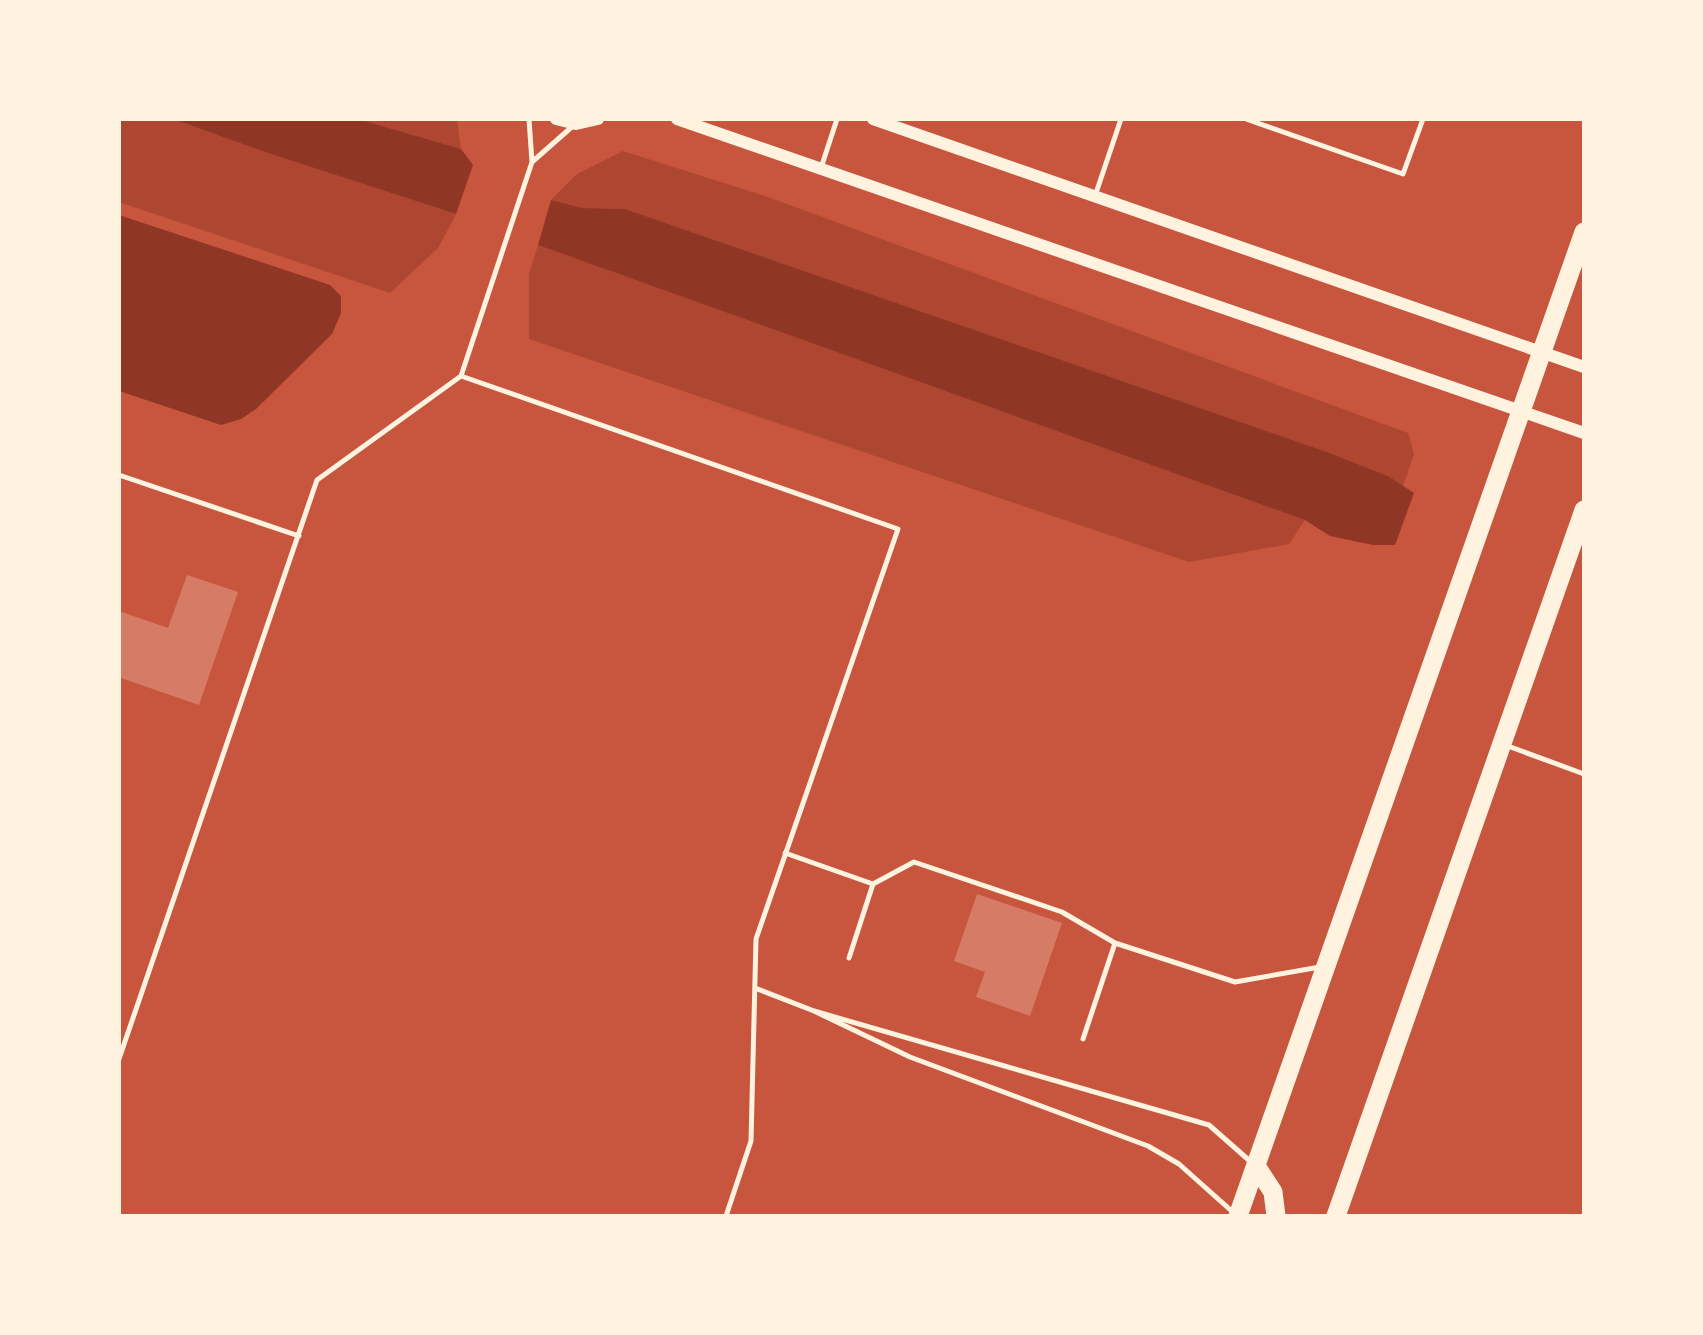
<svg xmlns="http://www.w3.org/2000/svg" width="1703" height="1335" viewBox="0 0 1703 1335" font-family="Manrope,sans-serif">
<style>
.green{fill:#ae4732}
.water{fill:#8f3625}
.building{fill:#d67c66}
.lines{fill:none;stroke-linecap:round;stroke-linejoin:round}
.service{stroke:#fff3e0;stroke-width:5}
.tertiary{stroke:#fff3e0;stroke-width:12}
.trunk{stroke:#fff3e0;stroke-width:19}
</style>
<rect width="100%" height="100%" fill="#c8553d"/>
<path class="green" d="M119,119H173L271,154L456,214L438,248L390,293L119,202Z
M358,119H457L461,149Z
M623,151L765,196L1408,433L1414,454L1403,486L1388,476L1327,452L625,209L582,208L551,200L577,174Z
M538,245L1305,520L1289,544L1189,562L529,339V274Z"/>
<path class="water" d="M173,119H358L461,149L473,165L456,214L271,154Z
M551,200L582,208L625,209L1327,452L1388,476L1414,493L1395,545H1373L1330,536L1305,520L538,245Z
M119,215L330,285L341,296V313L332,334L256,409L241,419L221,425L119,391Z"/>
<path class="building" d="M187,575L238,592L199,705L121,678L119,684V611L168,628Z
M977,894L1062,923L1030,1016L976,997L985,972L954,961Z"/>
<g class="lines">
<path class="service" d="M1246,119L1403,174L1423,119
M532,162L574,125
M821,168L837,119
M1095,196L1121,119
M461,376L898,529L756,939L751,1141L726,1216
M119,475L299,536
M1505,745L1584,774
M785,853L873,884L914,862L1062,912L1115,943L1235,982L1320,967
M849,958L873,884
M755,988L814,1011
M1083,1039L1115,943
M119,1059L317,480L461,376L532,162L529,119
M1235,1214L1179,1164L1148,1146L910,1057L814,1011L1209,1125L1251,1162"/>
<path class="tertiary" d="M556,119L576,124L598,119
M677,119L1584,433
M873,119L1584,367"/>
<path class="trunk" d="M1256,1166L1273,1192L1276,1216
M1238,1216L1584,232
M1336,1216L1584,510"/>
</g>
<rect width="1703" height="1335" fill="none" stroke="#fff3e0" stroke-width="242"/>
</svg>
